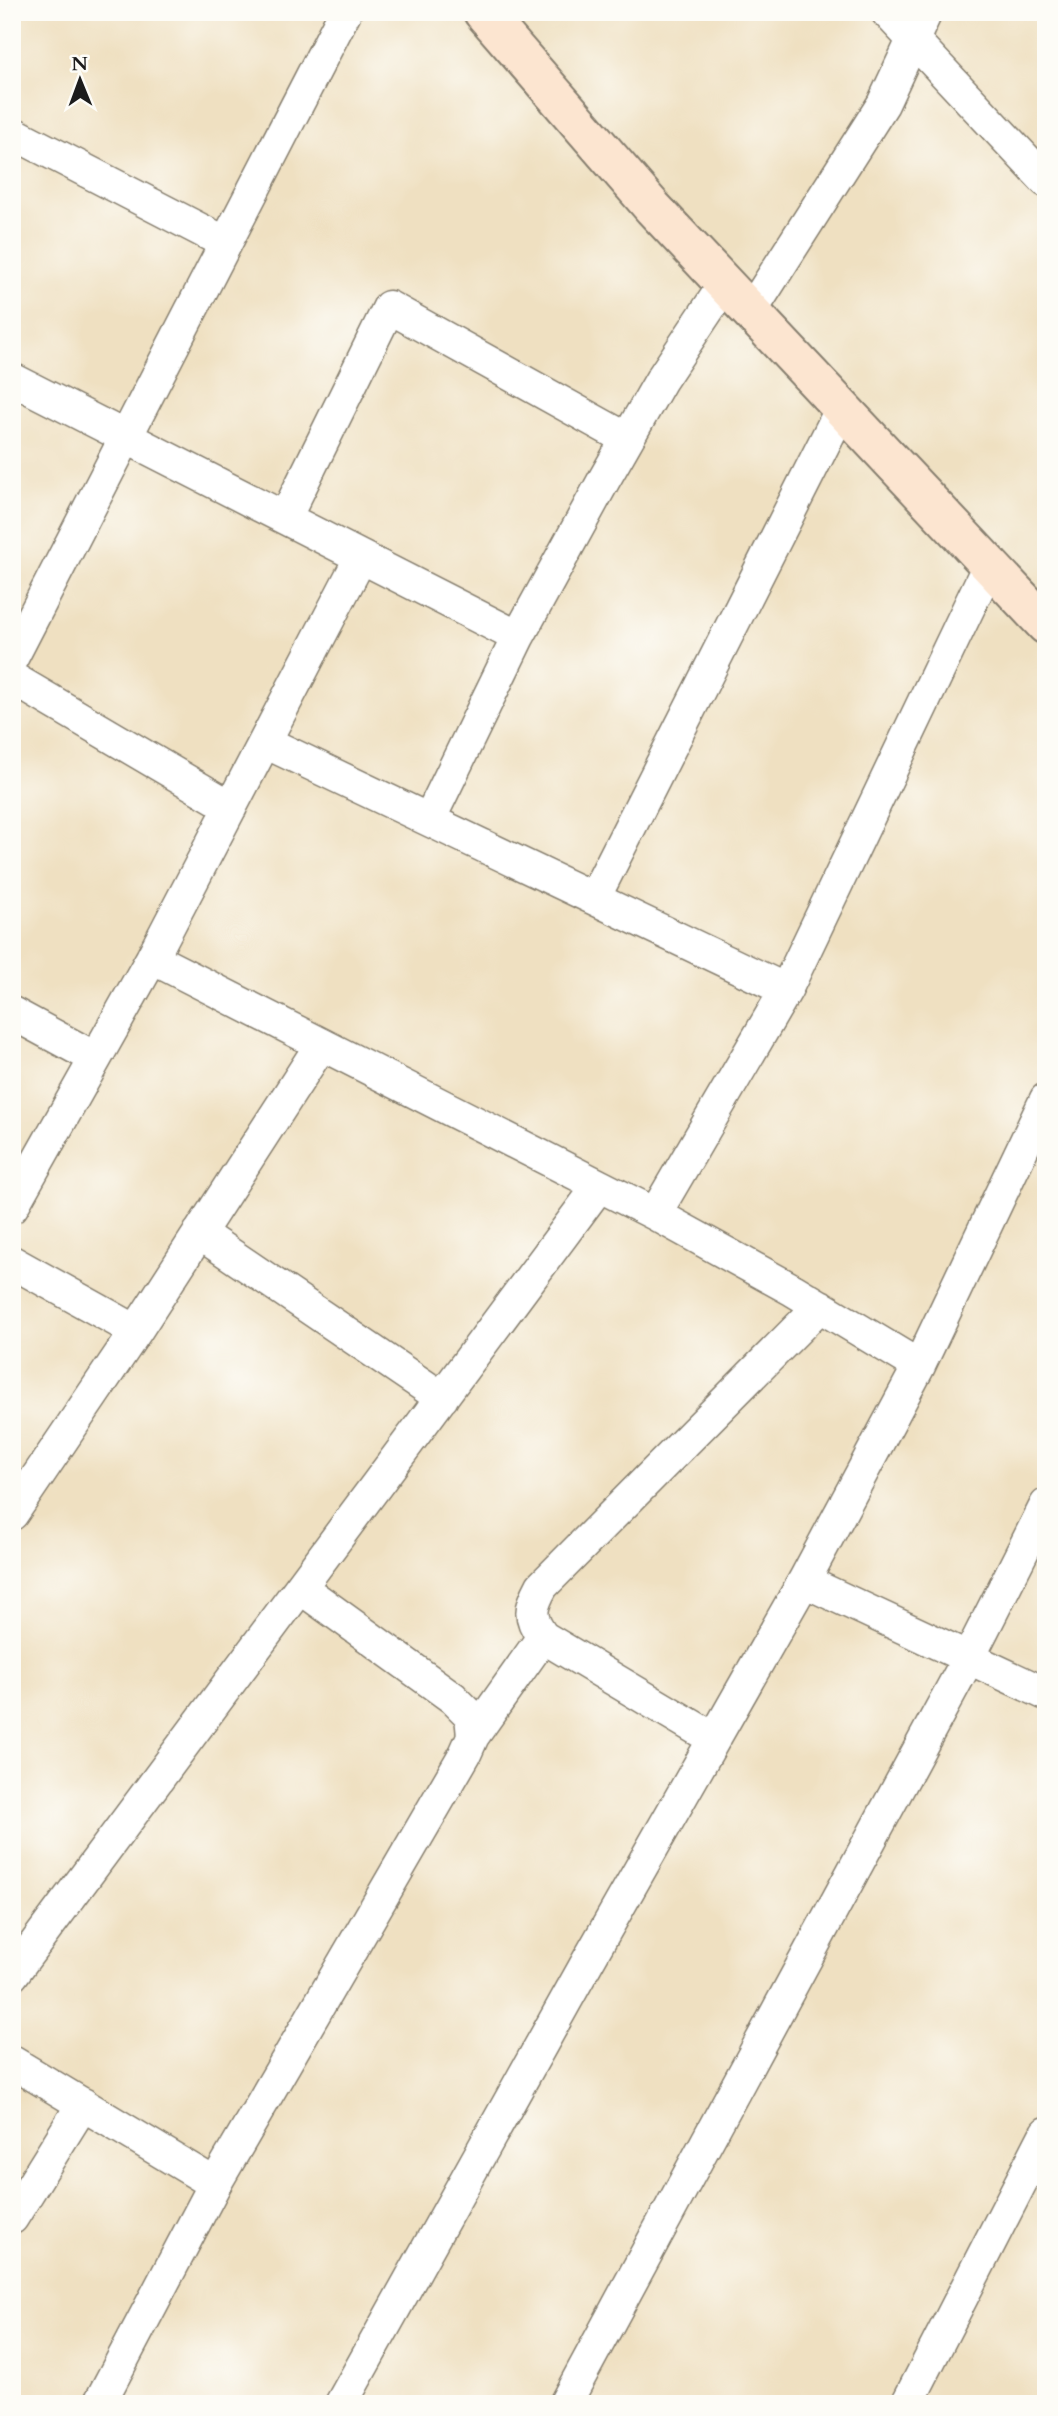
<svg xmlns="http://www.w3.org/2000/svg" width="1058" height="2416" viewBox="0 0 1058 2416" font-family="Cardo,serif">
<style>
.lines{fill:none;stroke-linecap:round;stroke-linejoin:round}
.street-casing{stroke:#867e6e;stroke-width:35}
.secondary-casing{stroke:#867e6e;stroke-width:42}
.street{stroke:#fff;stroke-width:32}
.secondary{stroke:#fce5d0;stroke-width:38}
</style>
<rect width="100%" height="100%" fill="#fdfcf7"/>
<filter id="ink" filterUnits="userSpaceOnUse"><feTurbulence type="fractalNoise" baseFrequency=".0143" numOctaves="2"/><feDisplacementMap in="SourceGraphic" scale="14" xChannelSelector="R" yChannelSelector="G"/><feConvolveMatrix kernelMatrix="1 2 1 2 8 2 1 2 1" color-interpolation-filters="sRGB"/></filter>
<filter id="wash" filterUnits="userSpaceOnUse"><feTurbulence type="fractalNoise" baseFrequency=".00686" numOctaves="4" result="noise"/><feDisplacementMap in="SourceGraphic" scale="28" xChannelSelector="R" yChannelSelector="G"/><feGaussianBlur stdDeviation="1.57" result="paint"/><feColorMatrix in="noise" values="0 0 0 0 0 0 0 0 0 0 0 0 0 0 0 0 0 1.4 0 .05"/><feComposite in="paint" operator="in"/></filter>
<g filter="url(#wash)">
<rect width="100%" height="100%" fill="#efe0c1"/>
</g>
<g filter="url(#ink)">
<g class="lines">
<g class="street-casing">
<path id="street" d="M887,12L1046,181
M17,135L226,243
M751,311L883,104L926,12
M12,379L518,637L605,478L661,380L725,284
M285,518L389,307L627,439
M12,658L345,12
M12,678L231,807
M265,742L786,990
M429,820L518,637
M594,898L842,408
M152,958L655,1214L793,1290L919,1366
M12,1013L95,1058
M12,1207L152,958L361,557
M655,1214L786,990L989,565
M199,1233L442,1398
M12,1262L136,1331L321,1045
M12,1514L136,1331
M804,1581L1046,1694
M473,1736L543,1637
M714,1739L543,1637C528,1617 530,1608 542,1586L820,1306
M12,1975L599,1186
M12,2062L215,2184L99,2404
M215,2184L465,1754L473,1736L471,1716L453,1698L301,1588
M12,2218L83,2104
M341,2404L589,1959L804,1581L919,1366L1046,1099
M565,2404L968,1659L1046,1505
M907,2404L1046,2133"/>
</g>
<g class="secondary-casing">
<path id="secondary" d="M483,12L653,208L1046,625"/>
</g>
<use href="#street" class="street"/>
<use href="#secondary" class="secondary"/>
</g>
</g>
<rect width="1058" height="2416" fill="none" stroke="#fdfcf7" stroke-width="42"/>
<g transform="translate(80 80) rotate(359)" stroke="#fdfcf7" stroke-width="5" paint-order="stroke">
<path d="M0-5L12 26L0 18L-12 26Z" fill="#1c1c1c"/>
<text y="-10" font-size="19" font-weight="bold" text-anchor="middle" fill="#1c1c1c">N</text>
</g>
</svg>
